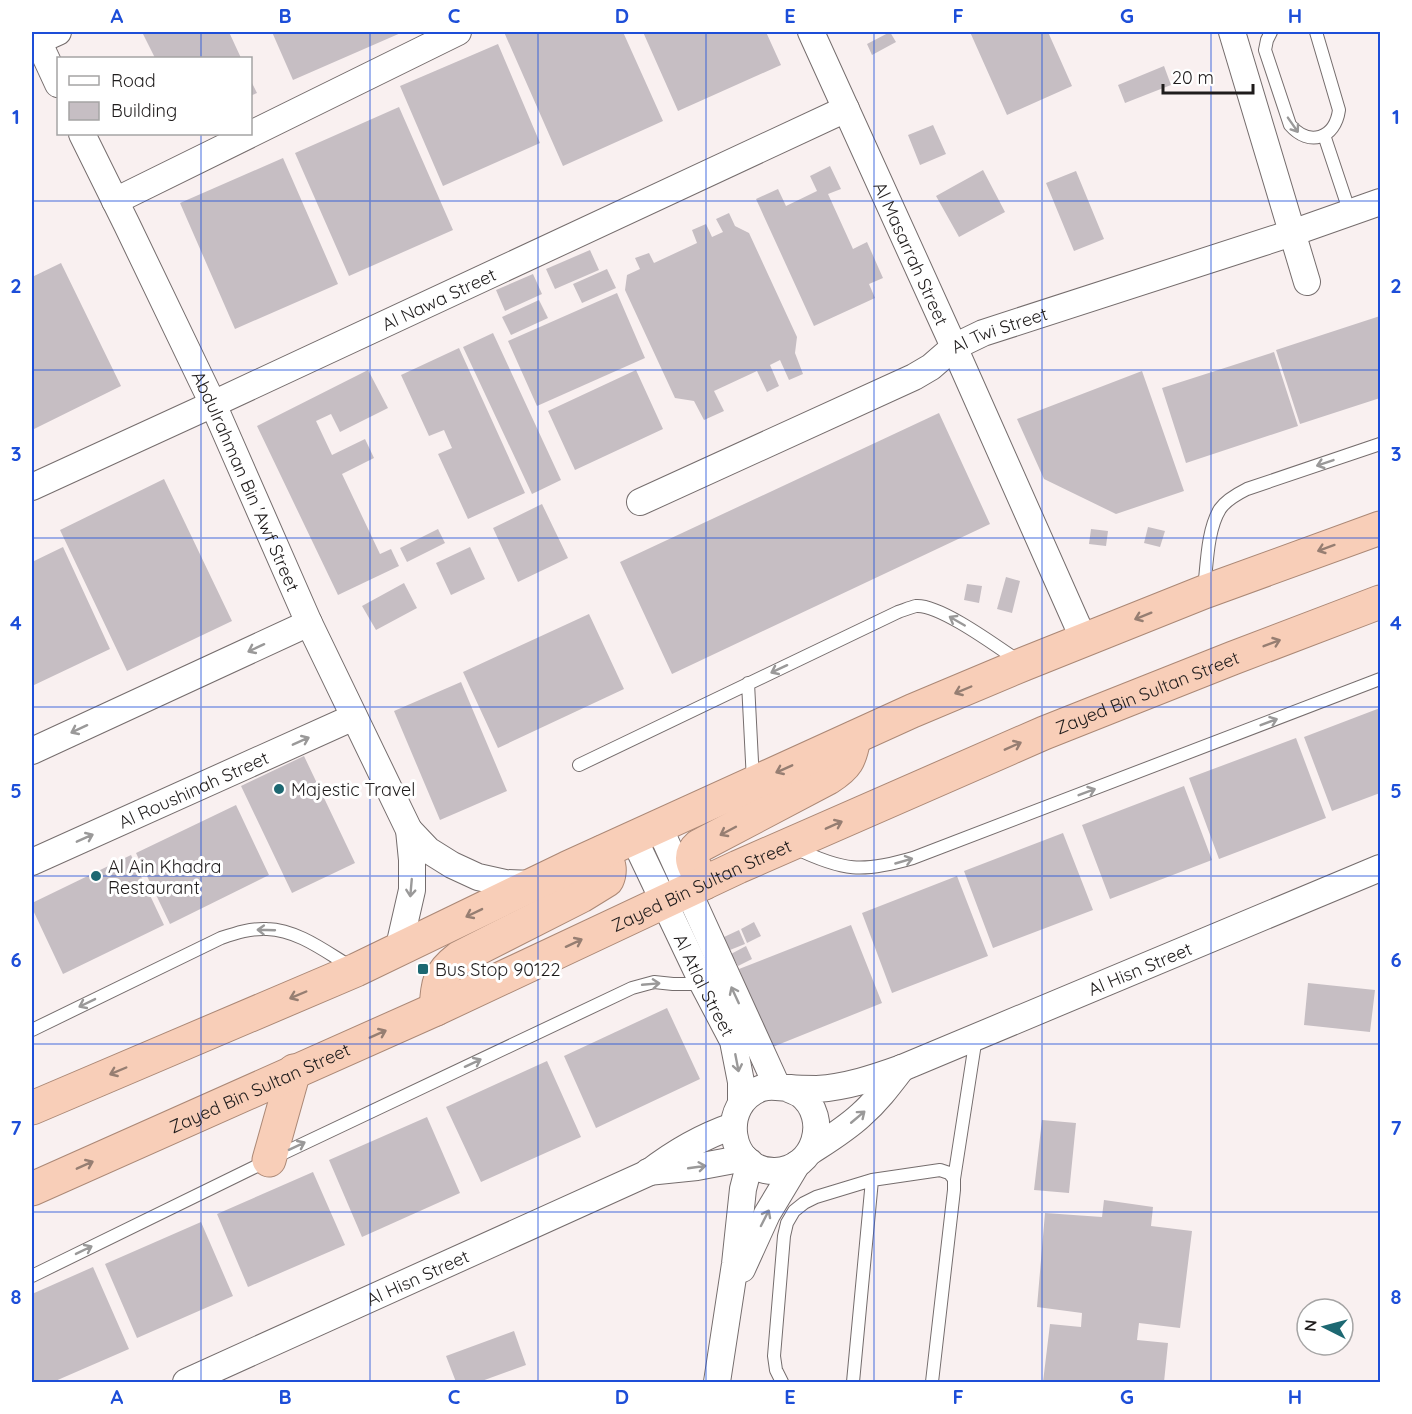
<svg xmlns="http://www.w3.org/2000/svg" width="1412" height="1414" viewBox="0 0 1412 1414" font-family="Quicksand,sans-serif">
<style>
.building{fill:#c6bec3}
.lines{fill:none;stroke-linecap:round;stroke-linejoin:round}
.service-casing{stroke:#756d6d;stroke-width:14}
.minor-casing{stroke:#756d6d;stroke-width:28}
.trunk-casing{stroke:#ab8876;stroke-width:35}
.service{stroke:#fff;stroke-width:12}
.minor{stroke:#fff;stroke-width:26}
.trunk{stroke:#f8ceb8;stroke-width:33}
.oneway{stroke:#9a9999}
.oneway2{stroke:#967e72}
.grid{fill:none;stroke:#1d4ed8;stroke-width:1.5;stroke-opacity:0.55}
.poi-dot{fill:#1d6872;stroke:#fff;stroke-width:2}
.labels{text-anchor:middle;dominant-baseline:central;stroke-width:6;stroke-linejoin:round;paint-order:stroke}
.street-label{font-size:18px;fill:#1f1c1c;stroke:#fff}
.poi-label{font-size:18px;fill:#1f1c1c;stroke:#fff;text-anchor:start}
.neatline{fill:none;stroke:#1d4ed8;stroke-width:2}
.grid-label{font-size:20px;text-anchor:middle;font-weight:bold;fill:#1d4ed8}
</style>
<rect width="100%" height="100%" fill="#f9f0f0"/>
<path class="building" d="M142,32H229L241,58H155Z
M272,32H403L293,80Z
M504,32H623L663,121L563,166Z
M643,32H766L781,65L678,111Z
M890,32L896,42L872,55L867,44Z
M970,32H1048L1072,86L1007,115Z
M498,44L540,143L443,186L400,86Z
M1164,66L1171,85L1125,103L1118,85Z
M250,79L257,93L250,96Z
M399,107L453,230L349,276L295,153Z
M933,125L946,154L920,165L908,135Z
M283,158L338,284L235,329L180,203Z
M830,166L841,189L828,194L853,249L867,242L883,278L869,284L875,298L814,326L756,199L778,189L786,206L817,191L810,176Z
M983,170L1005,212L959,237L936,196Z
M1076,171L1104,239L1074,251L1046,183Z
M729,213L735,226L749,233L797,337L795,353L803,374L789,380L780,360L770,365L779,386L767,392L757,371L714,391L724,411L704,420L694,401L675,398L625,290L627,275L640,269L635,258L649,253L654,263L697,243L692,230L706,224L712,237L723,232L716,219Z
M590,250L599,270L555,289L546,269Z
M61,263L121,386L32,430V277Z
M607,269L616,288L582,303L573,284Z
M533,274L542,294L505,311L496,290Z
M617,293L645,358L537,406L508,341Z
M539,300L548,318L511,335L502,317Z
M1380,316V398L1300,424L1276,350Z
M493,333L561,480L532,494L463,347Z
M459,348L525,493L468,519L438,454L452,448L444,430L429,436L401,375Z
M1274,352L1298,426L1186,463L1162,388Z
M368,370L388,408L340,432L331,414L316,421L332,455L365,439L374,458L342,474L380,554L391,549L399,566L338,595L257,426Z
M636,370L663,429L575,470L548,411Z
M1142,371L1184,491L1116,514L1044,479L1017,419Z
M939,413L990,524L672,674L620,562Z
M164,479L232,621L127,671L60,530Z
M542,504L568,558L518,582L493,528Z
M1148,527L1165,531L1160,547L1144,543Z
M438,529L445,543L407,562L400,548Z
M1091,529L1108,531L1106,546L1089,544Z
M63,547L110,649L32,686V562Z
M470,547L485,579L451,595L436,563Z
M1006,577L1020,581L1012,613L997,609Z
M404,583L417,608L376,630L362,606Z
M967,584L982,586L979,603L964,600Z
M589,614L624,689L498,748L463,672Z
M461,682L507,791L440,820L394,711Z
M1380,708V793L1332,811L1304,737Z
M1296,738L1326,818L1219,859L1189,778Z
M304,756L355,863L292,893L241,786Z
M1184,786L1212,860L1110,899L1082,825Z
M236,805L269,875L170,924L136,853Z
M1063,833L1093,910L993,948L964,871Z
M131,855L164,925L63,974L32,908V903Z
M957,876L988,956L892,993L862,913Z
M754,922L761,936L747,943L741,929Z
M851,925L882,1003L770,1048L739,969Z
M739,930L745,944L730,950L724,937Z
M746,946L752,959L738,966L731,954Z
M1308,983L1375,990L1370,1032L1304,1025Z
M667,1008L700,1079L596,1128L564,1056Z
M547,1061L581,1137L481,1182L446,1107Z
M427,1117L460,1193L362,1237L329,1160Z
M1042,1120L1076,1123L1069,1193L1034,1190Z
M313,1172L345,1245L248,1287L217,1214Z
M1104,1200L1153,1207L1151,1226L1192,1231L1180,1328L1139,1323L1137,1340L1168,1343L1164,1382H1043L1050,1324L1081,1327L1082,1313L1037,1307L1045,1213L1102,1217Z
M201,1222L233,1296L137,1338L105,1264Z
M93,1267L129,1349L53,1382H32V1294Z
M514,1331L526,1365L479,1382H456L446,1356Z"/>
<g class="lines">
<g class="service-casing">
<path id="service" d="M1271,32L1267,40L1265,50L1290,125C1309,147 1335,139 1339,110L1316,32
M1324,135L1350,213
M1204,589C1207,565 1207,530 1220,509C1226,500 1237,494 1247,489L1380,444
M748,683L753,781
M579,765L898,612C904,610 911,607 916,606C940,604 999,648 1020,662
M795,848C843,871 862,873 913,858L1380,679
M32,1030L221,938C236,933 251,928 267,929C299,930 327,953 353,968
M954,1179L976,1037
M32,1276L269,1160L632,988L654,982L673,984H703
M782,1382L776,1370L774,1356L784,1236L787,1223L794,1211L804,1203L816,1197L872,1180L940,1170L949,1173L954,1179V1190L932,1382
M853,1382L872,1180"/>
</g>
<g class="minor-casing">
<g id="minor">
<path d="M34,32L58,84"/>
<path id="s1" d="M811,32L954,347L1084,640"/>
<path d="M1232,32L1307,282"/>
<path d="M38,41L58,32"/>
<path id="s2" d="M82,134L127,225L213,404L309,623L409,830L412,860V890L398,951"/>
<path d="M115,201L458,32"/>
<path id="s3" d="M32,487L213,404L846,109"/>
<path id="s4" d="M640,502L914,377L931,367L954,347L983,333L1292,233L1380,202"/>
<path d="M32,751L309,623"/>
<path d="M659,827L777,1086"/>
<path d="M409,830L428,850L452,865L478,877L505,883L533,884"/>
<path id="s5" d="M634,839L703,984L733,1041L741,1082V1103"/>
<path id="s6" d="M32,862L354,717"/>
<path id="s7" d="M787,1088C791,1090 796,1092 800,1094C831,1118 815,1170 775,1171C728,1172 718,1103 762,1088C772,1085 780,1088 790,1088C799,1089 808,1089 817,1089C847,1087 874,1078 902,1068L1380,868"/>
<path d="M811,1151C828,1140 846,1129 861,1115C877,1101 889,1085 902,1068"/>
<path d="M648,1172L697,1167L745,1158"/>
<path d="M742,1269L767,1214L797,1164"/>
<path id="s8" d="M186,1382L648,1173C675,1152 701,1137 733,1126"/>
<path d="M717,1382L735,1264L743,1189L750,1162"/>
</g>
</g>
<g class="trunk-casing">
<g id="trunk">
<path d="M704,883C697,870 685,858 699,846L828,778C847,766 850,760 854,738"/>
<path d="M436,1009C438,983 438,974 459,958L581,896L607,880C612,869 608,862 603,852"/>
<path d="M32,1108L356,970L567,868L912,711L1024,664L1204,592L1380,528"/>
<path d="M269,1160L294,1071"/>
<path id="s9" d="M32,1189L436,1009L738,867L1044,733L1233,658L1380,602"/>
</g>
</g>
<use href="#service" class="service"/>
<use href="#minor" class="minor"/>
<use href="#trunk" class="trunk"/>
</g>
<defs><path id="oneway-shaft" d="M-6 0H5M1.5-3L5.5 0L1.5 3" fill="none" stroke-width="1.6" stroke-linecap="round" stroke-linejoin="round" transform="scale(1.5)"/></defs>
<g class="oneway">
<use href="#oneway-shaft" transform="translate(1293 125) rotate(55)"/>
<use href="#oneway-shaft" transform="translate(1325 463) rotate(161)"/>
<use href="#oneway-shaft" transform="translate(957 621) rotate(-150)"/>
<use href="#oneway-shaft" transform="translate(256 648) rotate(155)"/>
<use href="#oneway-shaft" transform="translate(779 669) rotate(155)"/>
<use href="#oneway-shaft" transform="translate(1269 722) rotate(-21)"/>
<use href="#oneway-shaft" transform="translate(79 729) rotate(155)"/>
<use href="#oneway-shaft" transform="translate(301 741) rotate(-24)"/>
<use href="#oneway-shaft" transform="translate(1087 792) rotate(-21)"/>
<use href="#oneway-shaft" transform="translate(85 838) rotate(-24)"/>
<use href="#oneway-shaft" transform="translate(904 861) rotate(-16)"/>
<use href="#oneway-shaft" transform="translate(411 888) rotate(95)"/>
<use href="#oneway-shaft" transform="translate(266 930) rotate(-178)"/>
<use href="#oneway-shaft" transform="translate(651 984) rotate(-5)"/>
<use href="#oneway-shaft" transform="translate(735 995) rotate(-115)"/>
<use href="#oneway-shaft" transform="translate(87 1003) rotate(154)"/>
<use href="#oneway-shaft" transform="translate(473 1063) rotate(-25)"/>
<use href="#oneway-shaft" transform="translate(737 1063) rotate(79)"/>
<use href="#oneway-shaft" transform="translate(858 1117) rotate(-40)"/>
<use href="#oneway-shaft" transform="translate(297 1146) rotate(-25)"/>
<use href="#oneway-shaft" transform="translate(697 1167) rotate(-8)"/>
<use href="#oneway-shaft" transform="translate(765 1218) rotate(-63)"/>
<use href="#oneway-shaft" transform="translate(84 1250) rotate(-26)"/>
</g>
<g class="oneway2">
<use href="#oneway-shaft" transform="translate(1326 548) rotate(160)"/>
<use href="#oneway-shaft" transform="translate(1143 616) rotate(158)"/>
<use href="#oneway-shaft" transform="translate(1272 643) rotate(-21)"/>
<use href="#oneway-shaft" transform="translate(963 690) rotate(157)"/>
<use href="#oneway-shaft" transform="translate(1013 746) rotate(-24)"/>
<use href="#oneway-shaft" transform="translate(784 769) rotate(156)"/>
<use href="#oneway-shaft" transform="translate(834 825) rotate(-24)"/>
<use href="#oneway-shaft" transform="translate(728 831) rotate(152)"/>
<use href="#oneway-shaft" transform="translate(474 913) rotate(154)"/>
<use href="#oneway-shaft" transform="translate(574 943) rotate(-25)"/>
<use href="#oneway-shaft" transform="translate(298 995) rotate(157)"/>
<use href="#oneway-shaft" transform="translate(378 1034) rotate(-24)"/>
<use href="#oneway-shaft" transform="translate(118 1071) rotate(157)"/>
<use href="#oneway-shaft" transform="translate(85 1165) rotate(-24)"/>
</g>
<path class="grid" d="M201,32V58M370,32V1382M538,32V1382M706,32V1382M874,32V1382M1042,32V1382M1211,32V1382M201,134V1382M32,201H1380M32,370H1380M32,538H1380M32,707H1380M32,876H1380M32,1044H1380M32,1212H1380"/>
<g class="poi-dot">
<circle cx="279" cy="789" r="6"/>
<circle cx="96" cy="876" r="6"/>
<rect x="417" y="963" width="12" height="12" rx="3"/>
</g>
<g class="labels">
<g class="street-label">
<text stroke="none"><textPath href="#s1" startOffset="243">Al Masarrah Street</textPath></text>
<text stroke="none"><textPath href="#s3" startOffset="448">Al Nawa Street</textPath></text>
<text stroke="none"><textPath href="#s4" startOffset="400">Al Twi Street</textPath></text>
<text stroke="none"><textPath href="#s2" startOffset="384">Abdulrahman Bin 'Awf Street</textPath></text>
<text stroke="none"><textPath href="#s9" startOffset="1221">Zayed Bin Sultan Street</textPath></text>
<text stroke="none"><textPath href="#s6" startOffset="177">Al Roushinah Street</textPath></text>
<text stroke="none"><textPath href="#s9" startOffset="735">Zayed Bin Sultan Street</textPath></text>
<text stroke="none"><textPath href="#s7" startOffset="639">Al Hisn Street</textPath></text>
<text stroke="none"><textPath href="#s5" startOffset="162">Al Atlal Street</textPath></text>
<text stroke="none"><textPath href="#s9" startOffset="249">Zayed Bin Sultan Street</textPath></text>
<text stroke="none"><textPath href="#s8" startOffset="254">Al Hisn Street</textPath></text>
</g>
<g class="poi-label">
<text x="291" y="789">Majestic Travel</text>
<text x="108" y="866">Al Ain Khadra<tspan x="108" dy="21">Restaurant</tspan></text>
<text x="435" y="969">Bus Stop 90122</text>
</g>
</g>
<rect width="1412" height="1414" fill="none" stroke="#ffffff" stroke-width="66"/>
<rect x="57" y="57" width="195" height="78" fill="#ffffff" stroke="#a5a4a4" stroke-width="1.5"/>
<rect x="69" y="76" width="30" height="9" fill="#ffffff" stroke="#a5a4a4" stroke-width="1.5"/>
<text x="111" y="87" font-size="18" fill="#1f1c1c">Road</text>
<rect x="69" y="102" width="30" height="18" fill="#c6bec3" stroke="#a5a4a4" stroke-width="1.5"/>
<text x="111" y="117" font-size="18" fill="#1f1c1c">Building</text>
<g transform="translate(1325 1327) rotate(276)"><circle r="28" fill="#ffffff" stroke="#a5a4a4" stroke-width="1.5"/>
<path d="M0-4.5L10 22L0 15L-10 22Z" fill="#1d6872"/>
<text y="-9" font-size="16" font-weight="bold" text-anchor="middle" fill="#1f1c1c">N</text>
</g>
<path d="M1163 84v9h90v-9" fill="none" stroke="#1f1c1c" stroke-width="3"/>
<text x="1172" y="84" font-size="18" fill="#1f1c1c" stroke="#ffffff" stroke-width="4.5" paint-order="stroke">20 m</text>
<rect x="33" y="33" width="1346" height="1348" class="neatline"/>
<g class="grid-label">
<text x="117" y="23">A</text>
<text x="285" y="23">B</text>
<text x="454" y="23">C</text>
<text x="622" y="23">D</text>
<text x="790" y="23">E</text>
<text x="958" y="23">F</text>
<text x="1127" y="23">G</text>
<text x="1295" y="23">H</text>
<text x="16" y="124">1</text>
<text x="1396" y="124">1</text>
<text x="16" y="293">2</text>
<text x="1396" y="293">2</text>
<text x="16" y="461">3</text>
<text x="1396" y="461">3</text>
<text x="16" y="630">4</text>
<text x="1396" y="630">4</text>
<text x="16" y="798">5</text>
<text x="1396" y="798">5</text>
<text x="16" y="967">6</text>
<text x="1396" y="967">6</text>
<text x="16" y="1135">7</text>
<text x="1396" y="1135">7</text>
<text x="16" y="1304">8</text>
<text x="1396" y="1304">8</text>
<text x="117" y="1404">A</text>
<text x="285" y="1404">B</text>
<text x="454" y="1404">C</text>
<text x="622" y="1404">D</text>
<text x="790" y="1404">E</text>
<text x="958" y="1404">F</text>
<text x="1127" y="1404">G</text>
<text x="1295" y="1404">H</text>
</g>
</svg>
